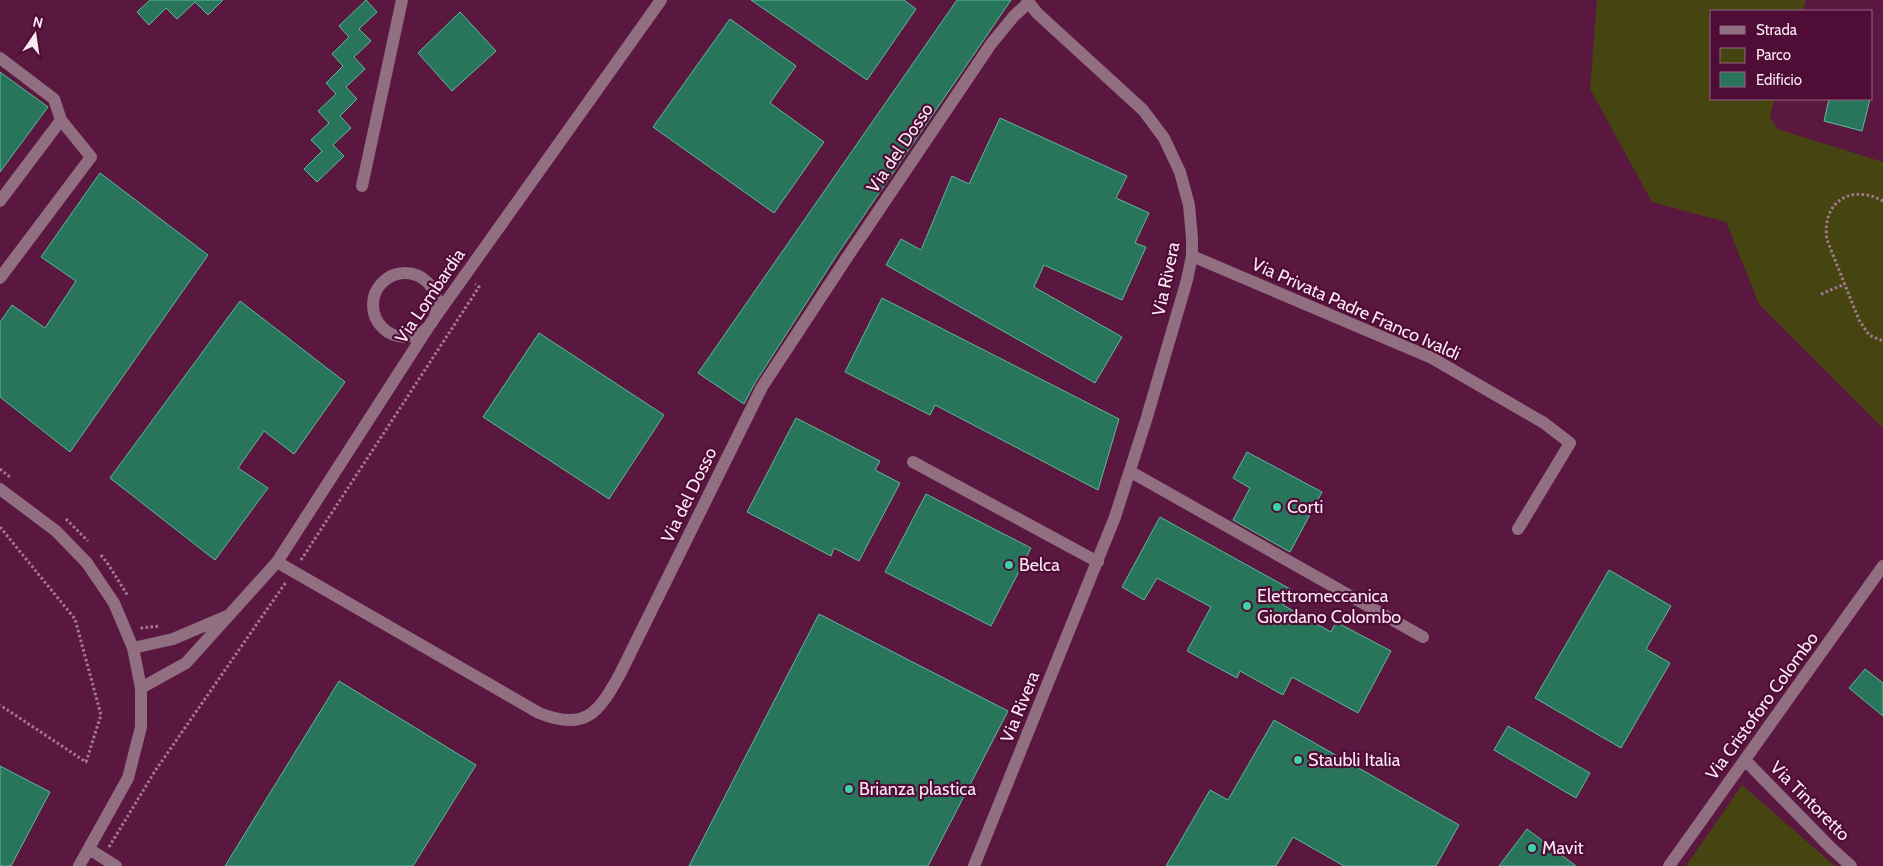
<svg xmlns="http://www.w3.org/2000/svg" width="1883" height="866" viewBox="0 0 1883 866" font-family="Cabin,sans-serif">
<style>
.green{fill:#464411}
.building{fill:#29755c;stroke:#5abb98}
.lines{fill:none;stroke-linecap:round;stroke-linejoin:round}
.path{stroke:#a37891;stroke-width:3;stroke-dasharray:2.5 2.5;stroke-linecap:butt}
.minor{stroke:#916e80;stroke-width:12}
.poi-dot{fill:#3bd4a4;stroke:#4e0c36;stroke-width:2}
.labels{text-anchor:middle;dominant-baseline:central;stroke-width:4.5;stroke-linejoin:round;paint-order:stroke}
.street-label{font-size:18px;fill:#fae9f1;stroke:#4e0c36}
.poi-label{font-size:18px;fill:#fae9f1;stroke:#4e0c36;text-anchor:start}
</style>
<rect width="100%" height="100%" fill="#5a1840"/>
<path class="green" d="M1597,0H1806L1803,11H1712V99H1775L1770,116L1777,129L1883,162V428L1759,304L1726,222L1652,202L1590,89Z
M1742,785L1835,866H1686Z"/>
<path class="building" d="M150,0H223L208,15L195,2L177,19L166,8L149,25L137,12Z
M366,0L377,12L359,29L371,41L354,57L365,69L346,87L357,99L340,116L351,128L333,145L344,156L317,182L304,169L322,151L311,140L329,123L318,111L336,94L326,83L343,66L332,54L349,37L339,26Z
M751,0H904L916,9L867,80Z
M957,0H1011L839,252L755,383L744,404L698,373Z
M460,12L496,51L452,91L418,53Z
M730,19L796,66L770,103L824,142L774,213L653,127Z
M0,72L48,107L0,172Z
M1829,99H1870L1862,131L1824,121Z
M1000,118L1127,176L1116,198L1149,213L1135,243L1146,247L1122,300L1044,265L1034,287L1122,337L1095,383L886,265L901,239L921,250L952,176L969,184Z
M100,173L208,255L70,452L0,397V322L12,305L45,328L76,281L41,257Z
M882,298L1119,419L1098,490L935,405L930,415L845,372Z
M240,301L345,382L294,454L264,431L238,468L268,488L215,560L110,478Z
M539,333L664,415L609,499L483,417Z
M796,418L880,461L875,470L900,483L859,561L834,548L831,556L747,512Z
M1247,452L1322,492L1290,552L1233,520L1250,488L1233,478Z
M926,494L1031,548L991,626L885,572Z
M1160,517L1292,590L1283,605L1331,632L1336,622L1391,651L1358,713L1292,677L1283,695L1240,671L1237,678L1187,651L1211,607L1157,578L1144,600L1122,587Z
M1609,570L1671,606L1646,649L1670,663L1621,748L1535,698Z
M819,614L1008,711L928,866H689Z
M1865,669L1883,683V716L1849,688Z
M339,681L476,765L413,866H225Z
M1274,720L1459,825L1436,866H1344L1293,837L1276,866H1166L1210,790L1228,800Z
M1508,726L1590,773L1576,798L1494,750Z
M0,766L50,792L11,866H0Z
M1527,829L1576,866H1499Z"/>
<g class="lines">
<path class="path" d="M1883,201C1850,183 1821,203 1827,240L1859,320L1869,335L1883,341
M1821,294L1845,284
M0,469L11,478
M66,519L88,541
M0,527L75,619L101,715L86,762L0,705
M101,555L108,564L128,596
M301,560L479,287L475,284
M141,627L142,628L159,626
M109,847L155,771L286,582"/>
<path class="minor" d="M0,58L54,99L61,120L0,201
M362,186L402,0
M1192,256L1432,358L1544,423L1570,443L1518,529
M373 305a32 32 0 1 1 64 0a32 32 0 1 1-64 0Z
M0,278L91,157L61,120
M913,462L1098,562
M1131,472L1423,637
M0,489L56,531L87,563L114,603L133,648L141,688V727L128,778L79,866
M277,562L539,713C586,732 599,712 620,674L762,387L848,256L991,44L1014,16L1028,3
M133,648L173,639L227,616
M141,688L186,663L277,562L431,323L661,0
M1745,760L1831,848L1851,866
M89,849L116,866
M974,866L1115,517L1147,417L1187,280L1192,256V238L1189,205L1180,172L1164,138L1143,110L1037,13L1027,0
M1669,866L1883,566"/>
</g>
<g class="poi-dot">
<circle cx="1277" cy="507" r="5"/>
<circle cx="1009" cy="565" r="5"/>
<circle cx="1247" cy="606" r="5"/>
<circle cx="1298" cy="760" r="5"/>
<circle cx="849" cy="789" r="5"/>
<circle cx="1532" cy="848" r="5"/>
</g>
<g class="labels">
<g class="street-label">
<text transform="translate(900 148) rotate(-56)">Via del Dosso</text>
<text transform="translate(1166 279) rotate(-78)">Via Rivera</text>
<text transform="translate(430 296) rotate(-56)">Via Lombardia</text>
<text transform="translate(1356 309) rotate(24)">Via Privata Padre Franco Ivaldi</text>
<text transform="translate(689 495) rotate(-64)">Via del Dosso</text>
<text transform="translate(1762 706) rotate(-54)">Via Cristoforo Colombo</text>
<text transform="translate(1020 707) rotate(-68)">Via Rivera</text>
<text transform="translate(1810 801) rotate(45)">Via Tintoretto</text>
</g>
<g class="poi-label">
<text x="1287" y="507">Corti</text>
<text x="1019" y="565">Belca</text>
<text x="1257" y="596">Elettromeccanica<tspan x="1257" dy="21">Giordano Colombo</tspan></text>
<text x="1308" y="760">Staubli Italia</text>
<text x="859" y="789">Brianza plastica</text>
<text x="1542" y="848">Mavit</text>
</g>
</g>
<rect x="1710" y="10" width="162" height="90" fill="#4e0c36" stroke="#936481"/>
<rect x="1720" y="26" width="25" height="8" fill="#916e80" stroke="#936481"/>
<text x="1756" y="35" font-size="15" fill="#fae9f1">Strada</text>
<rect x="1720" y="48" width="25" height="15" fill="#464411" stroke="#936481"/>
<text x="1756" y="60" font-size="15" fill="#fae9f1">Parco</text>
<rect x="1720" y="72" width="25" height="15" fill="#29755c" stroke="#936481"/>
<text x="1756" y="85" font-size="15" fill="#fae9f1">Edificio</text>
<g transform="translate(35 35) rotate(13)" stroke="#4e0c36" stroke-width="4" paint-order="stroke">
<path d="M0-4L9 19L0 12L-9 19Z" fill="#fae9f1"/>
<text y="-8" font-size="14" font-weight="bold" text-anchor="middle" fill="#fae9f1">N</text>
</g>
</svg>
